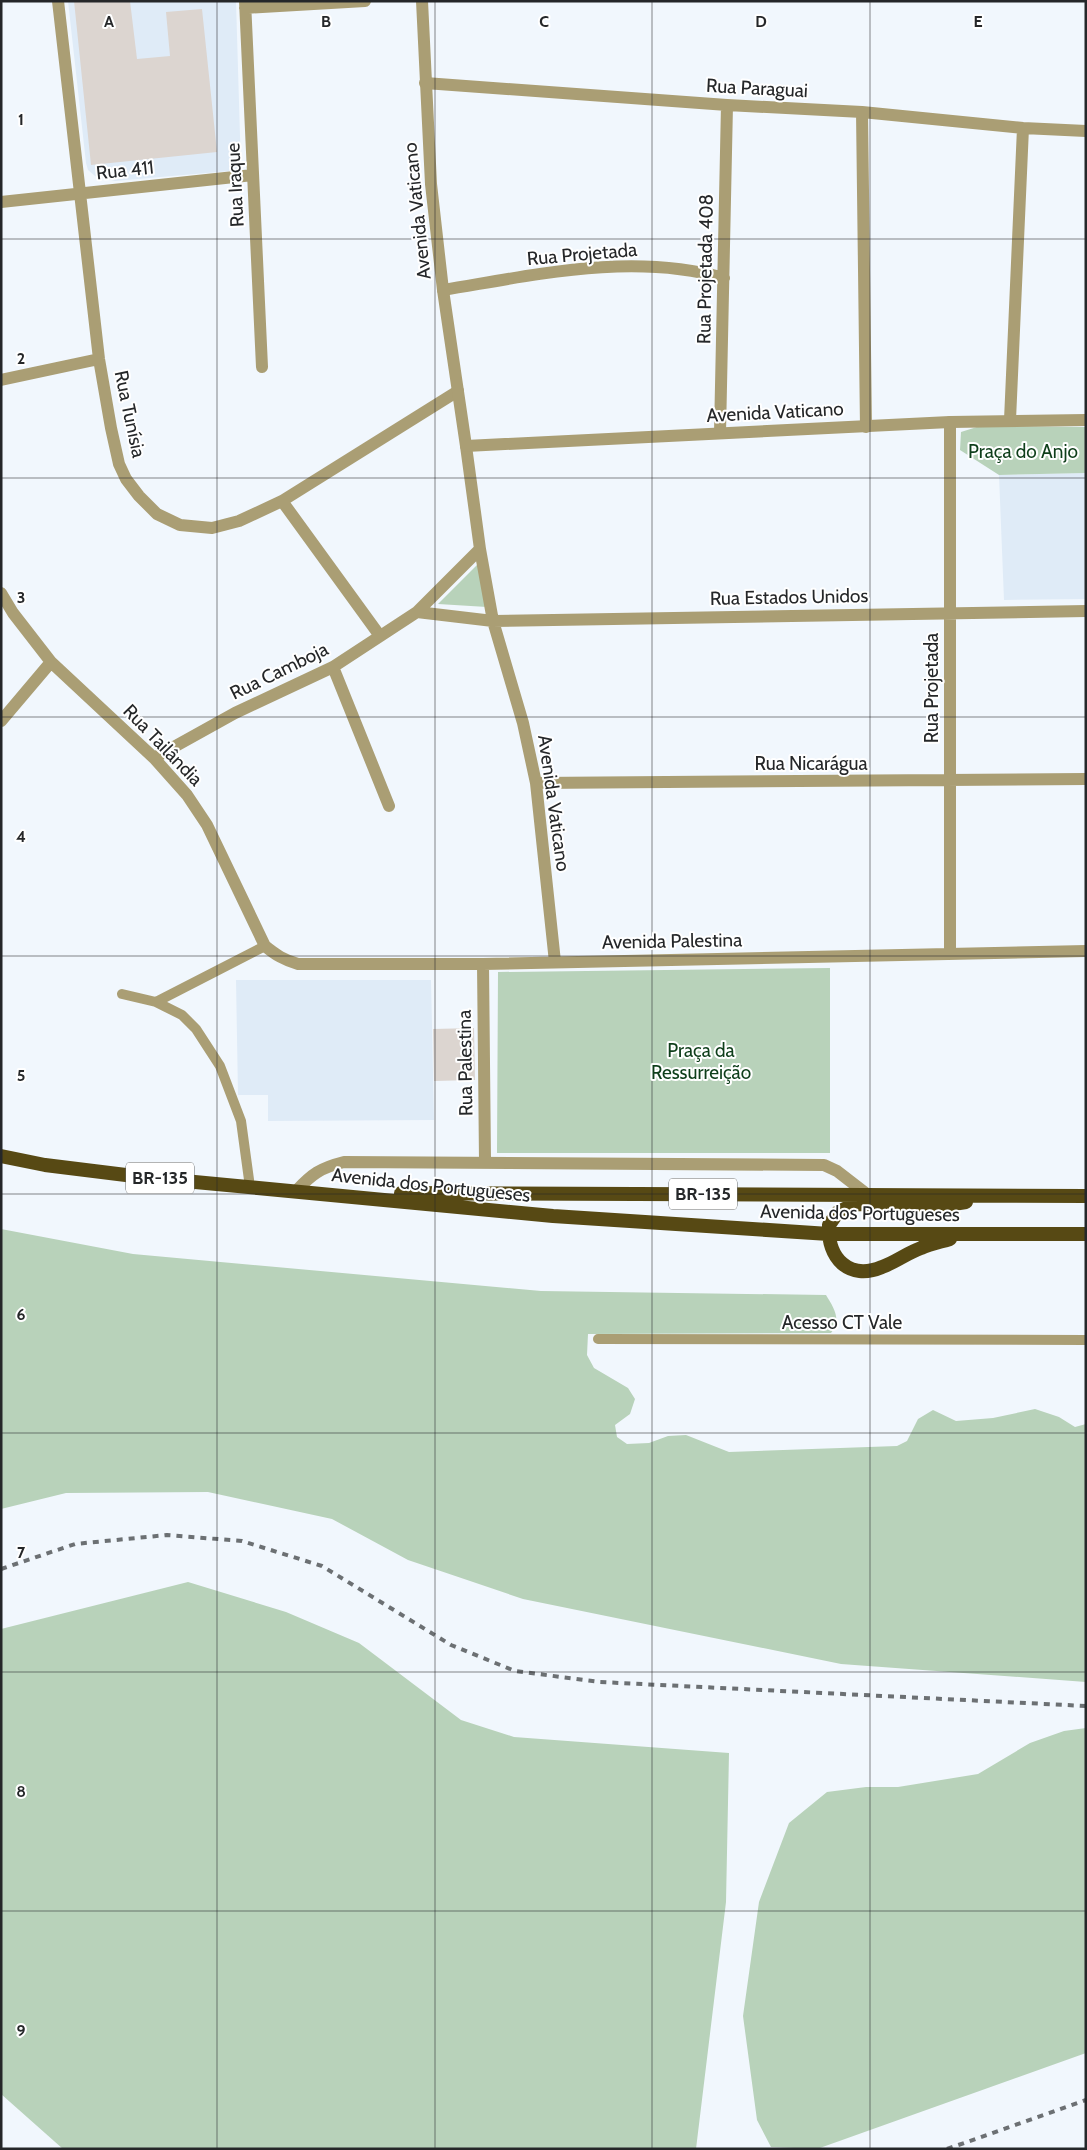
<svg xmlns="http://www.w3.org/2000/svg" width="1087" height="2150" viewBox="0 0 1087 2150" font-family="Cabin,sans-serif">
<style>
.built{fill:#dfebf7}
.green{fill:#b8d2ba}
.building{fill:#dcd5d0}
.lines{fill:none;stroke-linecap:round;stroke-linejoin:round}
.service{stroke:#aa9e74;stroke-width:10}
.minor{stroke:#aa9e74;stroke-width:12}
.tertiary{stroke:#aa9e74;stroke-width:12}
.trunk{stroke:#574914;stroke-width:14}
.rail{stroke:#6c7073;stroke-width:4;stroke-dasharray:6 6;stroke-linecap:butt}
.grid{fill:none;stroke:#252729;stroke-width:1;stroke-opacity:0.55}
.labels{text-anchor:middle;dominant-baseline:central;stroke-width:4;stroke-linejoin:round;paint-order:stroke}
.shield{fill:#fff;stroke:#666869;stroke-width:1}
.shield-label{font-size:18px;font-weight:bold;fill:#252729}
.street-label{font-size:19px;fill:#252729;stroke:#fff}
.park-label{font-size:19px;fill:#0e3e1a;stroke:#fff}
.grid-label{font-size:16px;text-anchor:middle;font-weight:bold;fill:#252729;stroke:#fff;stroke-width:4;stroke-linejoin:round;paint-order:stroke}
</style>
<rect width="100%" height="100%" fill="#f1f7fd"/>
<path class="built" d="M68,1H236L241,170L115,181L95,176L88,170L86,163Z
M1086,473V599L1004,600L999,475Z
M236,980H431L434,1120L268,1121V1095H238Z"/>
<path class="green" d="M980,426L1086,427V473L999,475L960,450L961,432Z
M479,563L487,607L438,604Z
M830,968V1153H497L498,972Z
M1,1229L133,1254L541,1291L826,1295C834,1308 842,1320 831,1333L588,1334L587,1355L594,1368L628,1388L635,1399L630,1414L615,1425L617,1437L627,1444L649,1443L668,1436L686,1435L729,1452L897,1446L907,1441L918,1419L933,1410L956,1421L993,1418L1035,1409L1059,1417L1075,1427L1086,1424V1682L841,1664L523,1599L408,1560L332,1519L208,1492L66,1493L1,1509Z
M188,1582L286,1612L359,1643L461,1720L514,1737L729,1753L726,1902L696,2149H63L1,2094V1629Z
M1086,1728V2053L817,2149L771,2147L757,2120L743,2016L759,1902L789,1823L827,1792L866,1787H898L978,1774L1030,1743L1064,1731Z"/>
<path class="building" d="M74,1H130L137,59L170,56L166,12L202,9L217,152L91,165Z
M474,1028L475,1080L434,1081L433,1029Z"/>
<g class="lines">
<path class="service" d="M122,994L156,1002L182,1015L196,1029L220,1066L241,1121L250,1187
M156,1002L265,946
M598,1339L1086,1340"/>
<path class="minor" d="M58,1L99,359L111,428L119,464L126,479L139,496L157,514L180,525L212,528L239,521L282,501L458,391
M245,1L262,367
M245,8L365,1
M425,83L727,105L862,112L1023,128L1086,131
M862,112L866,427
M1,202L253,175
M443,290C535,275 632,252 724,278
M1,380L99,359
M1010,420L1023,128
M950,422V954
M720,433L727,105
M466,446L480,549L493,621L523,723L536,783L555,962
M282,501L380,636
M1,593L13,613L51,662L154,758L187,795L207,825L265,946C276,955 284,960 298,964H483L1086,951
M417,612L493,621L1086,611
M333,667L389,806
M1,721L51,662
M154,758L235,713L333,667L417,612L480,549
M536,783L1086,779
M483,964L485,1161
M296,1191C312,1174 320,1168 344,1162L824,1165L837,1171L868,1195"/>
<path class="tertiary" d="M422,1L431,184L443,290L466,446L950,422L1086,420"/>
<path class="trunk" d="M1,1156L45,1165L142,1177L553,1216L829,1234H1086
M401,1193L1086,1196
M950,1239C940,1242 930,1244 921,1248C907,1253 896,1262 882,1267C849,1281 827,1258 829,1225L838,1212L855,1204L947,1205L966,1202"/>
<path class="rail" d="M1,1569L75,1544L167,1535L242,1541L322,1566L451,1645L515,1671L600,1682L1086,1706
M947,2149L1086,2100"/>
</g>
<path class="grid" d="M217,1V2149M435,1V2149M652,1V2149M870,1V2149M1,239H1086M1,478H1086M1,717H1086M1,956H1086M1,1194H1086M1,1433H1086M1,1672H1086M1,1911H1086"/>
<g class="labels">
<g class="shield">
<rect x="126" y="1162.5" width="68" height="31" rx="4"/>
<rect x="669" y="1178.5" width="68" height="31" rx="4"/>
</g>
<g class="shield-label">
<text x="160" y="1178">BR-135</text>
<text x="703" y="1194">BR-135</text>
</g>
<g class="street-label">
<text transform="translate(757 88) rotate(3)">Rua Paraguai</text>
<text transform="translate(125 170) rotate(-6)">Rua 411</text>
<text transform="translate(235 185) rotate(-93)">Rua Iraque</text>
<text transform="translate(417 211) rotate(-96)">Avenida Vaticano</text>
<text transform="translate(582 254) rotate(-5)">Rua Projetada</text>
<text transform="translate(705 269) rotate(-89)">Rua Projetada 408</text>
<text transform="translate(775 412) rotate(-3)">Avenida Vaticano</text>
<text transform="translate(130 414) rotate(78)">Rua Tunísia</text>
<text transform="translate(789 597) rotate(-1)">Rua Estados Unidos</text>
<text transform="translate(279 671) rotate(-26)">Rua Camboja</text>
<text transform="translate(931 688) rotate(-90)">Rua Projetada</text>
<text transform="translate(163 745) rotate(46)">Rua Tailândia</text>
<text x="811" y="763">Rua Nicarágua</text>
<text transform="translate(554 803) rotate(82)">Avenida Vaticano</text>
<text transform="translate(672 941) rotate(-1)">Avenida Palestina</text>
<text transform="translate(465 1063) rotate(-91)">Rua Palestina</text>
<text transform="translate(431 1185) rotate(6)">Avenida dos Portugueses</text>
<text transform="translate(860 1213) rotate(1)">Avenida dos Portugueses</text>
<text x="842" y="1322">Acesso CT Vale</text>
</g>
<g class="park-label">
<text x="1023" y="451">Praça do Anjo</text>
<text x="701" y="1050">Praça da<tspan x="701" dy="22">Ressurreição</tspan></text>
</g>
</g>
<g class="grid-label">
<text x="109" y="27">A</text>
<text x="326" y="27">B</text>
<text x="544" y="27">C</text>
<text x="761" y="27">D</text>
<text x="978" y="27">E</text>
<text x="21" y="125">1</text>
<text x="21" y="364">2</text>
<text x="21" y="603">3</text>
<text x="21" y="842">4</text>
<text x="21" y="1081">5</text>
<text x="21" y="1320">6</text>
<text x="21" y="1558">7</text>
<text x="21" y="1797">8</text>
<text x="21" y="2036">9</text>
</g>
<rect width="1087" height="2150" fill="none" stroke="#252729" stroke-width="5"/>
</svg>
